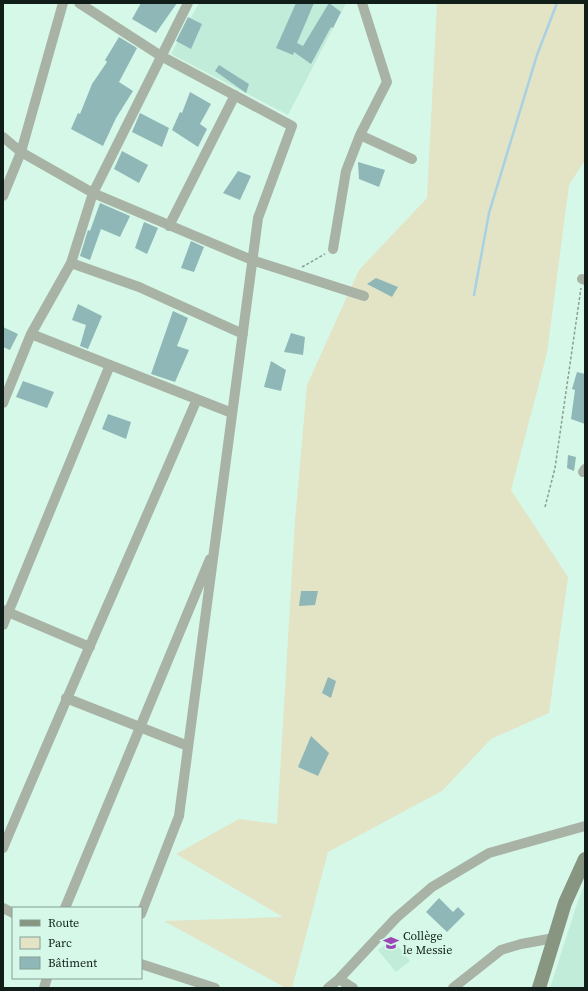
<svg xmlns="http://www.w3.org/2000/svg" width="588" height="991" viewBox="0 0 588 991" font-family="'Source Serif 4',serif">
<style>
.built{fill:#c0ecd9}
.green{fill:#e3e3c6}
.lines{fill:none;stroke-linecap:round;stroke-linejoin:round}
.stream{stroke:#a8d1e3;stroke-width:2.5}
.building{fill:#8fb7b7}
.path{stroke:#87a195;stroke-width:1.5;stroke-dasharray:3 2;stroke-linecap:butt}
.street{stroke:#a9b3a5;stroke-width:10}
.secondary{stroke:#879581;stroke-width:14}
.labels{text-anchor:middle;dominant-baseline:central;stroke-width:3.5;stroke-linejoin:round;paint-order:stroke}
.poi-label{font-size:12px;fill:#101d18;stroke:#d5f8e8;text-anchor:start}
</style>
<rect width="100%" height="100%" fill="#d5f8e8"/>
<path class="built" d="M199,3H346L288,115L171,54Z
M585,883V988H550L577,904Z
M392,939L410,961L396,972L378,950Z"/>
<path class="green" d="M437,3H585V160L569,185L547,353L511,490L568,577L549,713L491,739L442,791L328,852L292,988H286L164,921L283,917L176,854L239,819L277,824L295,521L307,385L359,270L427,198Z"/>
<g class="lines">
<path class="stream" d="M474,295L489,213L537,55L557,3"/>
</g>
<path class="building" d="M141,3H177L156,33L132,19Z
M296,3H314L297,43L303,46L329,3L341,12L333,28L331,27L311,64L294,52L293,55L276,48Z
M188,17L202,24L191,49L176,41Z
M119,37L137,48L119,82L133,91L116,118L103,146L71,129L78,113L80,114L92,84L107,62L105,60Z
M219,65L249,84L246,93L215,71Z
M190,92L211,104L200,124L207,129L198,147L172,130L180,112L182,113Z
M140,113L169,128L162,147L132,132Z
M122,151L148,165L139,183L114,169Z
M358,162L385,170L379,187L359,179Z
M238,171L251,176L240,200L223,193Z
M100,203L130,216L120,237L101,229L90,260L80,256L88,230L90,231Z
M144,222L158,228L147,254L135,248Z
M191,241L204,247L194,272L181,268Z
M376,278L398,287L392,297L367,284Z
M78,304L102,316L88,349L80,346L86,325L72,320Z
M173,311L188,318L177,346L189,350L175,382L151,374Z
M3,327L18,334L10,350L3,347Z
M291,333L305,337L303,355L284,352Z
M271,361L286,370L281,391L264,387Z
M577,372L585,374V424L571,419L575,390L572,389Z
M23,381L54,392L47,408L16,397Z
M108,414L131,422L126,439L102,429Z
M568,455L576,457L574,471L567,468Z
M301,591H318L315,605L299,606Z
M328,677L336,681L331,698L322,693Z
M311,736L329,753L318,776L298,767Z
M439,898L453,912L458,907L465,914L447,932L426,912Z"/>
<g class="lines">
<path class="path" d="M302,267L325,254
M545,507L555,468L581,288"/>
<path class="street" d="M79,3L161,56L292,126L258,218L179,816L141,914
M360,135L412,159
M3,137L21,152L93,193L252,260L364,296
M3,196L21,152L63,3
M169,226L235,95
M333,249L346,171L360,135L387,82L362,3
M71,263L139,287L243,334
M582,279L585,280
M31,334L232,413
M3,403L31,334L71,263L93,193L188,3
M583,472L585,469
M3,610L90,647
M3,625L110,365
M66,698L188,746
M3,848C66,698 133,549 197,399
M3,908L13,913
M65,908L210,559
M141,964L215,988
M339,979L353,988
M44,988L47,978
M328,988L339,979L396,918L432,887L489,853L585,826
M453,988L501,950L521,944L554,938"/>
<path class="secondary" d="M539,988L565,903L585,859"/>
</g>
<defs>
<g id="university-bare" transform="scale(1.2)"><path d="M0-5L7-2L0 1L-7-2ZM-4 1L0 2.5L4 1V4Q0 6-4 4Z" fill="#9a48b8" stroke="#d5f8e8" stroke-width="2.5" paint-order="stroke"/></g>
</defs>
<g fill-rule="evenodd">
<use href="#university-bare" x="391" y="943"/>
</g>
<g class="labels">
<g class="poi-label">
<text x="403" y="936">Collège<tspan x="403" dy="14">le Messie</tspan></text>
</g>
</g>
<rect width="588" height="991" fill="none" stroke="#101d18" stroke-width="8"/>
<rect x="12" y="907" width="130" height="72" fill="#d5f8e8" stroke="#86a095"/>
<rect x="20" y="920" width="20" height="6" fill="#879581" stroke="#86a095"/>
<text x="48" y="927" font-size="12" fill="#101d18">Route</text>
<rect x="20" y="937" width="20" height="12" fill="#e3e3c6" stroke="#86a095"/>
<text x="48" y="947" font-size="12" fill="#101d18">Parc</text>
<rect x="20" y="957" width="20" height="12" fill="#8fb7b7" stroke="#86a095"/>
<text x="48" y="967" font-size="12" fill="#101d18">Bâtiment</text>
</svg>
